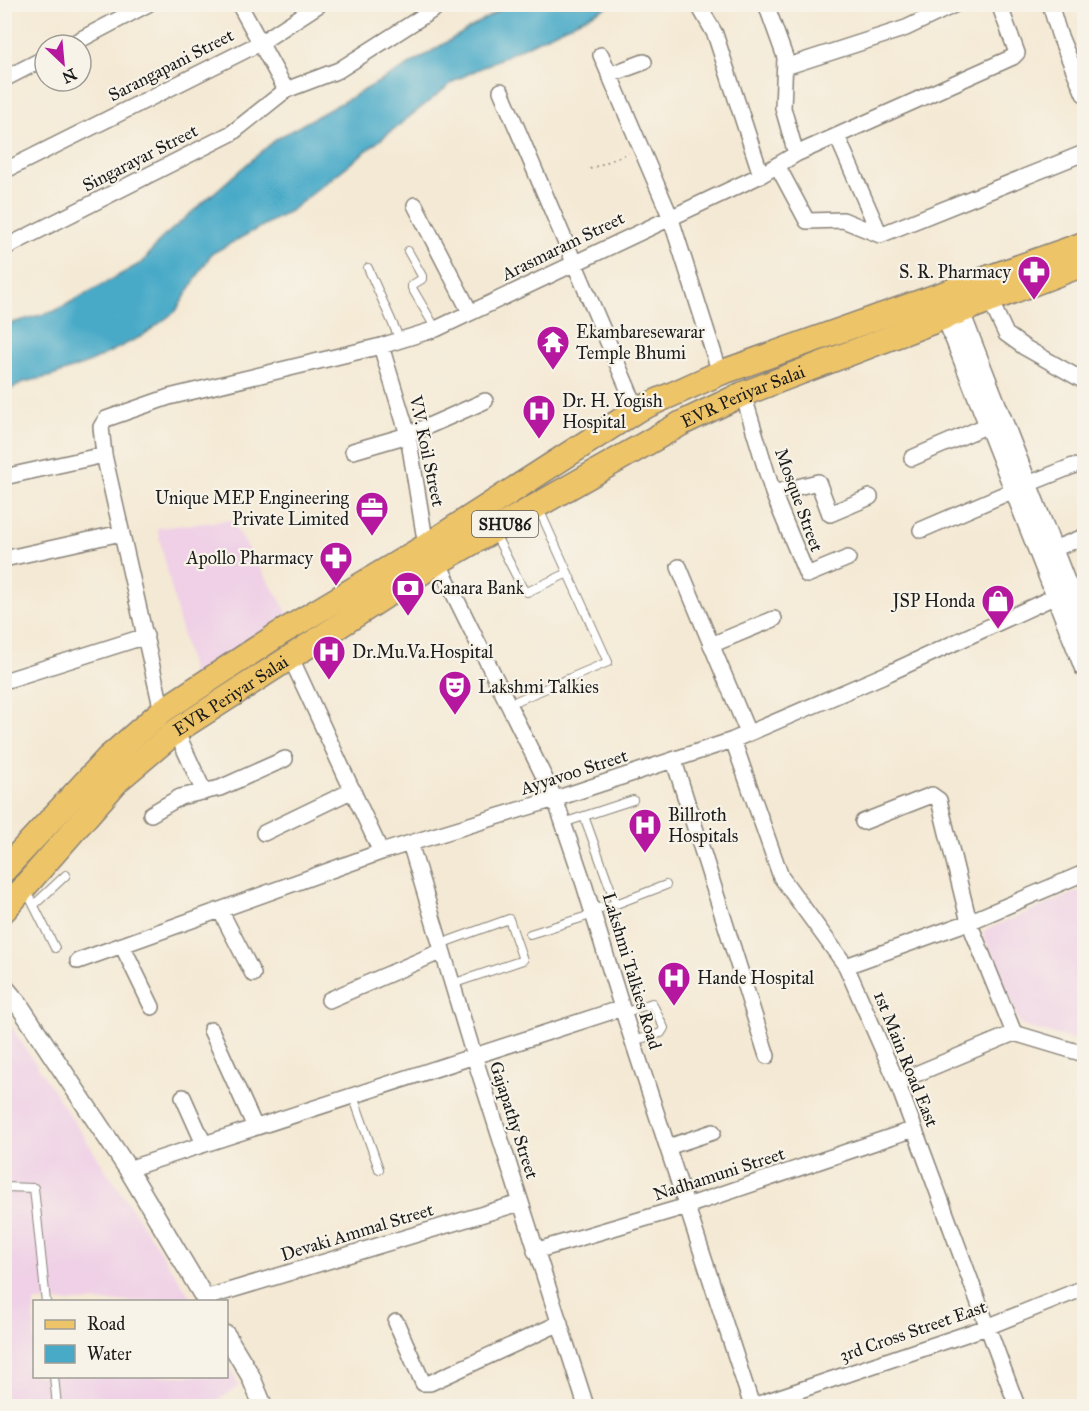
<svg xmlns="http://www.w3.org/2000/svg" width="1089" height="1411" viewBox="0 0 1089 1411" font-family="'IM FELL Great Primer',serif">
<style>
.built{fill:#efd0e6}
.water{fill:#49aac8;stroke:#326372;stroke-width:1.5}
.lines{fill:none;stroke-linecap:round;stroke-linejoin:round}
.service-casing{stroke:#888278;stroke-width:10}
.minor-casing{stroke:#888278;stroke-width:18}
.tertiary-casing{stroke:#888278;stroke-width:21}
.primary-casing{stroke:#888278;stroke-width:27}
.path{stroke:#888278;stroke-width:2;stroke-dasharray:1.5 4.5;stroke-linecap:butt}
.service{stroke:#fff;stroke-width:8}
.minor{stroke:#fff;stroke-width:15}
.tertiary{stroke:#fff;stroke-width:18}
.primary{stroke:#eec469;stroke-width:24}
.labels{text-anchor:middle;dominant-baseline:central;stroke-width:4.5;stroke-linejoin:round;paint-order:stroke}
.shield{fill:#f7f3e8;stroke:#5e5c59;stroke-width:1.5}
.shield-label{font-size:16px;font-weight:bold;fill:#1c1c1c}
.street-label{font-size:18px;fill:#1c1c1c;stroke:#f7f3e8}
.poi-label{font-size:18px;fill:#1c1c1c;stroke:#f7f3e8;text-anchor:start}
</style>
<rect width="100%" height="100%" fill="#f7f3e8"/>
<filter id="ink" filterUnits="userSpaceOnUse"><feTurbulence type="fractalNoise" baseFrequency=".0167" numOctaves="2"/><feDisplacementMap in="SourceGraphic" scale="12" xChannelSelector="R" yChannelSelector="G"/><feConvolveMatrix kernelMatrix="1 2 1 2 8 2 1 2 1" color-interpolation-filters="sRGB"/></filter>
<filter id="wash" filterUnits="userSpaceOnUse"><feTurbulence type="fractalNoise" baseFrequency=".008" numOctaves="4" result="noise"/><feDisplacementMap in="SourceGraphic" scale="24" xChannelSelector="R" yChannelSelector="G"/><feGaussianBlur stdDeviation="1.35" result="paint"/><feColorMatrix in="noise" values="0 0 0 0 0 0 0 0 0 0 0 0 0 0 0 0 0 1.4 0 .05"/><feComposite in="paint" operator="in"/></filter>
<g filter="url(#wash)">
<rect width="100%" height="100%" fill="#f4e9d4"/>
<path class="built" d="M231,520L289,615L193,679L157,528Z
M1084,889V1042L1024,1027L1018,1019L983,934L985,930Z
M4,1016L193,1301L34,1302V1376H226L227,1362L239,1386L210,1406H5Z"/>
<path class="water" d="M508,5H611L456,80L290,211L211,254L176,311L142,336L88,363L52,376L24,382L5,392V325L55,311L143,262L161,239L276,139L404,68Z"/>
</g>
<g filter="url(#ink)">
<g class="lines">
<g class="service-casing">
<path id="service" d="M408,251L422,276V279L412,285V288L436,329
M368,268L400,340
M495,534L523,589L527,592L568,573
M509,704L608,662L538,507
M584,816L616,904
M563,823L633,800
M26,890L55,948
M34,905L66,875
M592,910L616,904L666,885
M530,934L594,914
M440,944L509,919L523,960L452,984
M624,1013L652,1003L664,1028L661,1033L633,1041
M353,1096L379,1169
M4,1187L34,1188L46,1302
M54,1376L57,1406"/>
</g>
<g class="minor-casing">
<path id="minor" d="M239,4L286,90
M698,4L715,34L761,175
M773,4L767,7L785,57L783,108L796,154
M1050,4L1059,34L1084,94
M70,45L148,4
M601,55L670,216L720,373
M785,67L906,28L956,4
M609,75L644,62
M4,79L45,58
M501,91L637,410
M837,136L880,235
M777,165L807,221L843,220L880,235L1084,153
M4,171L260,43L320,4
M415,205L470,312
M4,248L232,133L286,90L339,70L442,4
M990,300L1006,334L1024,347L1084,381
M381,346L408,435L426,546L438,562L555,799L584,884L622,1008L752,1406
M743,394L773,493L807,575L848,558
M353,451L408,435L485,401
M912,458L988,425
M4,477L104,455
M1028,484L1073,466
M773,493L818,482L830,514L870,497
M921,530L1014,490
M1053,549L1084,537
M4,559L121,533
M679,567L748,733
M711,645L774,619
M290,656L381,852
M4,681L146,636
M162,711L104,455L101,427L106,419L169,397L381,346L436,329L761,175L796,154L1013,57L1017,53L999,4
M176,731L204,792
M733,740L781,877L846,966L897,1082L1017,1406
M674,761L767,1056
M151,814L180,797L220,788L285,759
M863,822L932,795L939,800L969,922L1014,1033
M264,833L353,790
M410,843L474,1056L586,1406
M220,910L253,974
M122,945L152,1007
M78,961L381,852L555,799L733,740L889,673L1056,596L1084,586
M846,966L969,922L1084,873
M329,1000L442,951
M211,1030L255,1127
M897,1082L1014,1033L1084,1054
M183,1097L204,1144
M668,1147L713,1132
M128,1169L622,1008
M535,1251L687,1206L914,1129
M205,1298L520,1203
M396,1322L423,1383H430L560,1323
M753,1406L987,1327L1084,1288"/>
</g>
<g class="tertiary-casing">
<path id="tertiary" d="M956,301L1084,628
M942,307L1084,668
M4,987L19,1005L128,1169L207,1302
M226,1335L250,1375L263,1406"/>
</g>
<g class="primary-casing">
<g id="primary">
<path d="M4,870L108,758L162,711L279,634L426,546L637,410L720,373L1084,244"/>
<path id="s1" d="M4,910L118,780L176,731L438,562L682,423L743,394L1084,264"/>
</g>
</g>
<path class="path" d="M590,169L629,153"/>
<use href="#service" class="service"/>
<use href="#minor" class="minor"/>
<use href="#tertiary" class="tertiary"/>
<use href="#primary" class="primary"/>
</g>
</g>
<defs>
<g id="pharmacy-pin" transform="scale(1.725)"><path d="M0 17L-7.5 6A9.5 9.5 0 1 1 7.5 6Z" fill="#b5179e" stroke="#f7f3e8"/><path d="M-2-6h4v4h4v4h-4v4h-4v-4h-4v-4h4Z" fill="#fff"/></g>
<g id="temple-pin" transform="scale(1.725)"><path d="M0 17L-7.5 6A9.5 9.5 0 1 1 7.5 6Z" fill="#b5179e" stroke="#f7f3e8"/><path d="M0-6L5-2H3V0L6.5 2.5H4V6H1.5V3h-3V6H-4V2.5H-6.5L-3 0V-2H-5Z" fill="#fff"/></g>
<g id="hospital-pin" transform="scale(1.725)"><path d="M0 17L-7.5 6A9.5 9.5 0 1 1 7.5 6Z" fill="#b5179e" stroke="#f7f3e8"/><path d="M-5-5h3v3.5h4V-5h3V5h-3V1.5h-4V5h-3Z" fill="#fff"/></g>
<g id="office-pin" transform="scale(1.725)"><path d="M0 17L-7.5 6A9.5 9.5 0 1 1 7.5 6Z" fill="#b5179e" stroke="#f7f3e8"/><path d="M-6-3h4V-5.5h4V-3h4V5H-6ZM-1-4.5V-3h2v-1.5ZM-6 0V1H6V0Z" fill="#fff"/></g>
<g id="bank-pin" transform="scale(1.725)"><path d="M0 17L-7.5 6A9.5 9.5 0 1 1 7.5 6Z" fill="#b5179e" stroke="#f7f3e8"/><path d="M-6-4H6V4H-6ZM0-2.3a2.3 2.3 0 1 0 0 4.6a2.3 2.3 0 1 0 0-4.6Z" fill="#fff"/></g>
<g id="shop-pin" transform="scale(1.725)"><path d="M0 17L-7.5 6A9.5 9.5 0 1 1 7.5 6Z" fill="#b5179e" stroke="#f7f3e8"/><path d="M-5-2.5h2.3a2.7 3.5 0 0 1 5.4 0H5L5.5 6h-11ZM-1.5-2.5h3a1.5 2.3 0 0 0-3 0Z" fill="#fff"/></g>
<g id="theatre-pin" transform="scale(1.725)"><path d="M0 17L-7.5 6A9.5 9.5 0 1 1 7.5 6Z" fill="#b5179e" stroke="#f7f3e8"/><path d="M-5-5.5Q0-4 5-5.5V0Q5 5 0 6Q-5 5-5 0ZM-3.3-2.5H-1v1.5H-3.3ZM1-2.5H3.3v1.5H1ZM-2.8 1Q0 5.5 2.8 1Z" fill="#fff"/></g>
</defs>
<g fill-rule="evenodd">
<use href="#pharmacy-pin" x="1034" y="272"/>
<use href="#temple-pin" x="553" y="342"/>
<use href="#hospital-pin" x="539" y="411"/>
<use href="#office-pin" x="372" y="508"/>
<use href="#pharmacy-pin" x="336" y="558"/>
<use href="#bank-pin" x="408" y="588"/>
<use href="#shop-pin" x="998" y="601"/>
<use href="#hospital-pin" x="329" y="652"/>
<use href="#theatre-pin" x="455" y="687"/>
<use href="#hospital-pin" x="645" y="825"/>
<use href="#hospital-pin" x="674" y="978"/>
</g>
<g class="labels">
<rect class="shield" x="472" y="511" width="66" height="26" rx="4.5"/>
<g class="shield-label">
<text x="505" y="524">SHU86</text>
</g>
<g class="street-label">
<text transform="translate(171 65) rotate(-27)">Sarangapani Street</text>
<text transform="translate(140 158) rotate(-27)">Singarayar Street</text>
<text transform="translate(563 246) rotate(-26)">Arasmaram Street</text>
<text stroke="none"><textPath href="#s1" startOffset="908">EVR Periyar Salai</textPath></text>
<text transform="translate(427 451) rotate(78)">V.V. Koil Street</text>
<text transform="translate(799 500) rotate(70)">Mosque Street</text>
<text stroke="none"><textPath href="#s1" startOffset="314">EVR Periyar Salai</textPath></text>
<text transform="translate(574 772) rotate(-18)">Ayyavoo Street</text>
<text transform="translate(632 971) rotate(73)">Lakshmi Talkies Road</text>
<text transform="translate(906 1059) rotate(68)">1st Main Road East</text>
<text transform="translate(514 1120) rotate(72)">Gajapathy Street</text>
<text transform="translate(719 1174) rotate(-18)">Nadhamuni Street</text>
<text transform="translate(357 1232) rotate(-17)">Devaki Ammal Street</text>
<text transform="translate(913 1331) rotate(-19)">3rd Cross Street East</text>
</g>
<g class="poi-label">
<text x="1011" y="272" text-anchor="end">S. R. Pharmacy</text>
<text x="576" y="332">Ekambaresewarar<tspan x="576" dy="21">Temple Bhumi</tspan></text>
<text x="562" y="401">Dr. H. Yogish<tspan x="562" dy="21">Hospital</tspan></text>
<text x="349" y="498" text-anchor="end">Unique MEP Engineering<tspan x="349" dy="21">Private Limited</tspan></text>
<text x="313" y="558" text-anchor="end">Apollo Pharmacy</text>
<text x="431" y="588">Canara Bank</text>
<text x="975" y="601" text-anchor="end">JSP Honda</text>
<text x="352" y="652">Dr.Mu.Va.Hospital</text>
<text x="478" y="687">Lakshmi Talkies</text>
<text x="668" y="815">Billroth<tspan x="668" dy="21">Hospitals</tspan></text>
<text x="697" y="978">Hande Hospital</text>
</g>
</g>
<rect width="1089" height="1411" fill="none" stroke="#f7f3e8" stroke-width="24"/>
<rect x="33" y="1300" width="195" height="78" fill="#f7f3e8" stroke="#9f9d96" stroke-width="1.5"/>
<rect x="45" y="1320" width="30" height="9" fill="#eec469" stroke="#9f9d96" stroke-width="1.5"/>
<text x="87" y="1330" font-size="18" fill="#1c1c1c">Road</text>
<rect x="45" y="1345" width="30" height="18" fill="#49aac8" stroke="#9f9d96" stroke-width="1.5"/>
<text x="87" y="1360" font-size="18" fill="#1c1c1c">Water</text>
<g transform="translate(63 63) rotate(154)"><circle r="28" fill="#f7f3e8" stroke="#9f9d96" stroke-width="1.5"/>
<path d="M0-4.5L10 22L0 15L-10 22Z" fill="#b5179e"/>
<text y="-9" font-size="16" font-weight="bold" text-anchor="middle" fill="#1c1c1c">N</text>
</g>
</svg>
